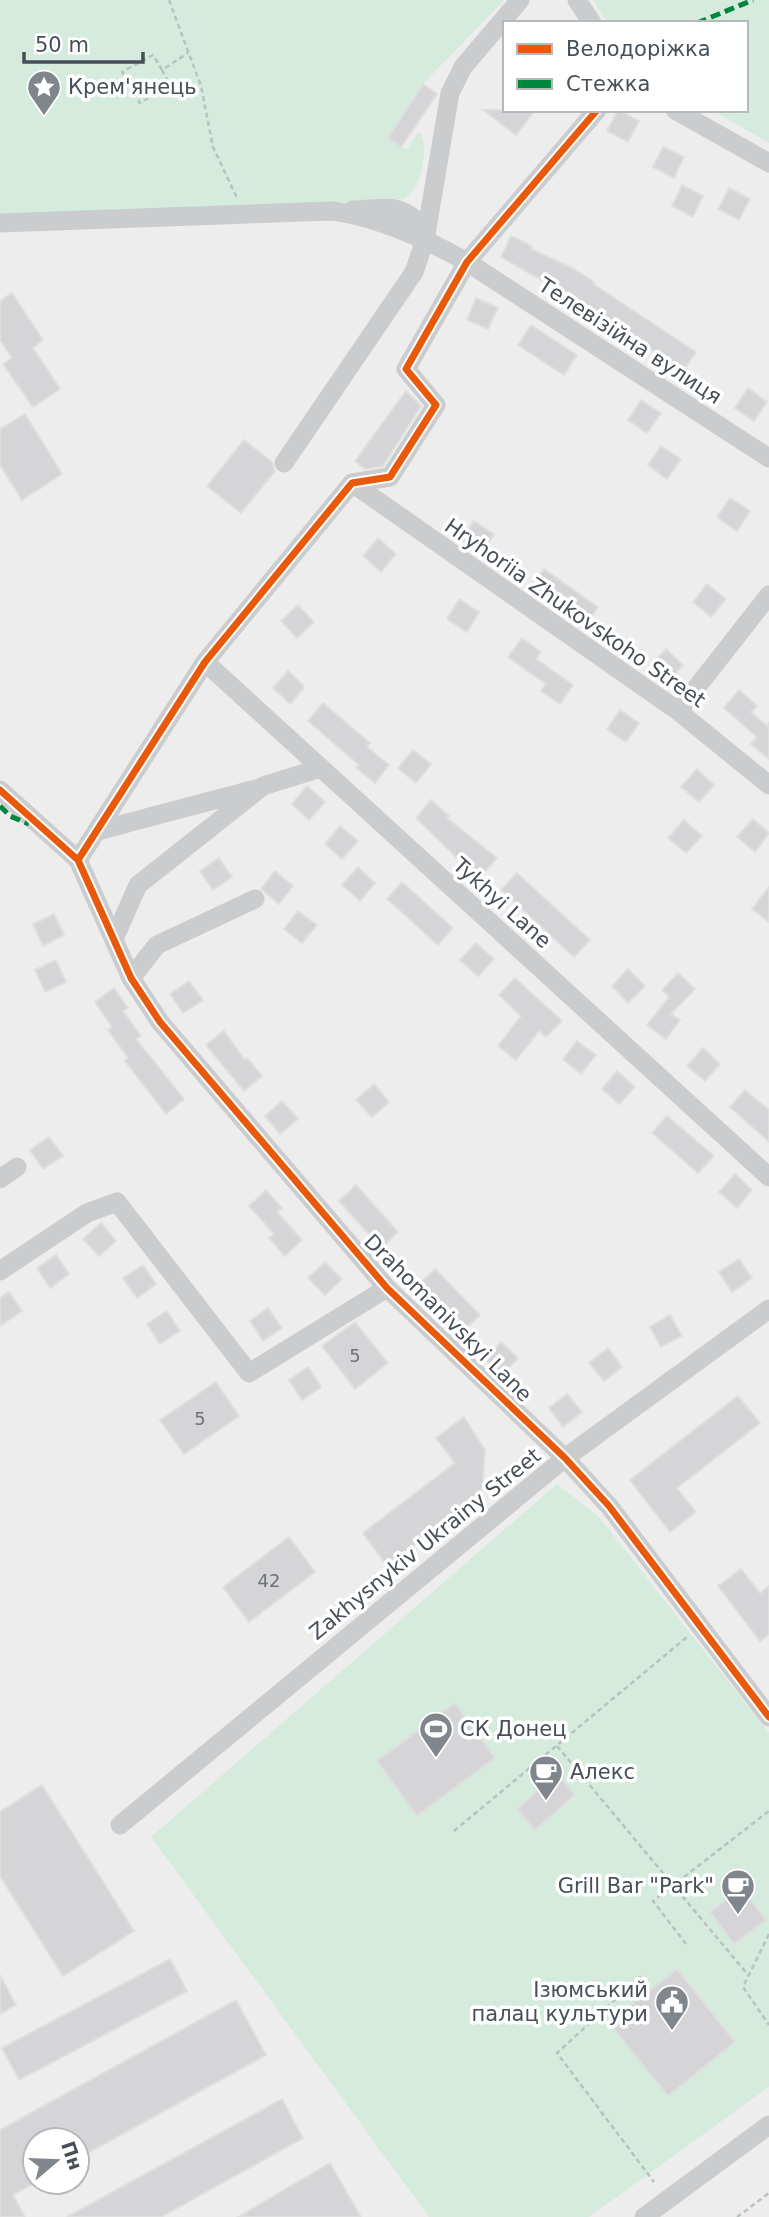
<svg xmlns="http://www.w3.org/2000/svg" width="769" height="2217" viewBox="0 0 769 2217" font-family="'DejaVu Sans',sans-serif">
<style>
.green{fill:#d4ebdd}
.building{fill:#d5d5d7;stroke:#dfdfe0;stroke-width:2}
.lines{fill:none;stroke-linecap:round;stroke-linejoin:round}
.path{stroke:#b8c2bf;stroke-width:2.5;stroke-dasharray:5 3.5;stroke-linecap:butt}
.minor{stroke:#caccce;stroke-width:19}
.quiet{stroke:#00873e;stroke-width:5;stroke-dasharray:10 5;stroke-linecap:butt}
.cycleway-casing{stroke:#fff;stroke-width:11}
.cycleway{stroke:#e8590c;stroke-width:7}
.labels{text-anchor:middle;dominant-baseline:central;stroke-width:7;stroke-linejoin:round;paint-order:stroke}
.number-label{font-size:18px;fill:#6c7279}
.poi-label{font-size:21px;fill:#474f58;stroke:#fff;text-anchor:start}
.street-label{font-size:21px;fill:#474f58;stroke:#fff}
</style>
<rect width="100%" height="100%" fill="#eeeded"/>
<path class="green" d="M0,0H504L423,84L389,138L406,150L419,132C429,142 422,174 416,186C413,191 408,195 405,199L0,223Z
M593,0H769V143L712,110H746V23H608Z
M557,1484L598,1516L769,1733V2087L589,2217H429L151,1837Z"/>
<path class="building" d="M423,84L437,94L401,147L388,138Z
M483,110H535L516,135Z
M618,110L639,121L628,142L607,131Z
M663,147L684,157L674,178L653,167Z
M682,185L703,196L693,217L672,206Z
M729,188L750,199L739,220L718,209Z
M511,236L532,246L531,249L574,269L594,282L593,284L696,352L683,371L553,283L552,286L501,257Z
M12,293L43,340L33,348L60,389L33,407L3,364L12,358L0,340V301Z
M476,298L498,308L488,329L467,320Z
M531,325L577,355L564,375L518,345Z
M748,388L767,402L754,421L735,408Z
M406,391L421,406L383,466L365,469L355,461Z
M641,400L661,413L647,433L628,420Z
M25,414L62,474L22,500L0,465V429Z
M244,440L272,462L275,471L241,513L207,486Z
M661,446L681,459L667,479L648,465Z
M730,498L750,511L737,531L717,517Z
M474,521L494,534L481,554L461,541Z
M378,538L396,554L381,572L363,556Z
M544,569L598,607L585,626L530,588Z
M707,584L726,599L711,617L693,602Z
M459,599L479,612L467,632L447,619Z
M298,605L314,622L297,638L281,621Z
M522,638L541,652L536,659L573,685L560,704L541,691L546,684L508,657Z
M666,649L683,665L667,683L650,667Z
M288,671L303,685V689L290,704L273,688Z
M739,690L757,706L751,712L767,726L769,723V759L751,744L757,737L724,708Z
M323,703L370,743L367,747L389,765L375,783L356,768L359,765L308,721Z
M620,710L639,723L626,742L607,729Z
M413,750L431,764L416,783L398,768Z
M697,769L714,785L699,802L681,787Z
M307,786L325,802L309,820L292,804Z
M431,800L449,816L447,818L497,858L481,876L458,856L457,858L416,818Z
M753,819L769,833L755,852L737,837Z
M684,820L702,836L686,853L668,838Z
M340,826L358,841L342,859L325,844Z
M219,858L232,877L213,890L200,871Z
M358,867L375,883L360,901L342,885Z
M275,871L293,886L279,904L261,889Z
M517,873L590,940L574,957L501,890Z
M402,882L453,928L438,945L387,899Z
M769,887V922L752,909Z
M298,911L317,925L302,943L284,929Z
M54,914L64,935L43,946L33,924Z
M476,943L494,959L478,976L460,960Z
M56,960L66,982L45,992L35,970Z
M628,969L645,986L628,1003L612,986Z
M678,973L695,989L671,1014L680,1020L666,1039L647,1025L669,997L662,990Z
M515,978L562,1021L546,1037L539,1031L516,1060L498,1046L521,1016L499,995Z
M189,981L203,1000L183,1013L170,994Z
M114,988L128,1008L123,1011L141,1036L136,1039L184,1099L166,1114L125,1061L128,1058L108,1030L112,1027L95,1002Z
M224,1031L245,1060L247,1058L262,1076L244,1091L206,1045Z
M577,1041L596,1055L581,1074L563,1059Z
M703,1048L720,1064L705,1081L687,1066Z
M617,1071L635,1087L619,1104L602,1089Z
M374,1084L389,1102L372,1117L356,1100Z
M745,1090L769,1110V1142L730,1107Z
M282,1101L298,1119L280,1134L265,1116Z
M667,1116L714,1156L698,1173L652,1133Z
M49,1137L63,1156L43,1169L30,1150Z
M735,1174L752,1190L737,1208L719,1192Z
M356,1185L398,1232L381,1248L339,1201Z
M266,1190L282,1208L277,1212L302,1240L285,1256L269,1238L274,1234L249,1206Z
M101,1223L116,1241L99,1256L83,1239Z
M56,1255L69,1274L50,1288L37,1268Z
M739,1259L752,1278L732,1292L719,1272Z
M325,1262L342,1279L325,1295L308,1278Z
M143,1265L156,1284L137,1298L123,1278Z
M435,1269L480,1315L463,1331L418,1285Z
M9,1292L22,1311L0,1326V1298Z
M268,1308L282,1328L263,1341L250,1321Z
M167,1311L180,1331L160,1344L147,1324Z
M670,1315L682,1336L661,1347L650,1327Z
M355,1322L388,1363L355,1389L322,1346Z
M501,1342L518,1358L502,1375L485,1359Z
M608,1348L622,1367L604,1381L589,1363Z
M308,1367L321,1387L302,1400L289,1380Z
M216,1382L239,1416L184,1454L160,1420Z
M567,1394L582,1412L563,1427L549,1408Z
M738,1396L760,1423L677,1488L696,1512L670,1532L630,1480Z
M464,1417L485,1450L482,1494L387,1566L363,1533L455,1463L436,1438Z
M289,1537L315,1572L249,1622L223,1587Z
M741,1569L760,1593L769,1586V1634L760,1641L718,1586Z
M455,1703L495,1758L417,1816L377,1761Z
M557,1774L575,1795L535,1830L517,1809Z
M42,1785L134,1931L63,1976L0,1876V1812Z
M742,1888L766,1920L734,1944L710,1912Z
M170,1959L187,1991L19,2080L2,2048Z
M677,1969L735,2042L668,2096L609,2023Z
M0,1975L16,2005L0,2014Z
M236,2000L266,2055L77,2159V2140H35V2183L13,2195L25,2217H0V2130Z
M282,2099L303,2138L161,2217H67Z
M330,2163L361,2217H238Z"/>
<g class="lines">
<path class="path" d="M169,0L201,86L213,147L237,198
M162,70L153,55L122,72L140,103L170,85L162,70L188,53
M557,1746L749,1976
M454,1831L687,1637
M769,1934L743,1987L769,2025
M686,1944L653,1901L769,1811
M641,1976L557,2053L654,2182
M737,2217L769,2193"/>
<path class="minor" d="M577,0L592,23
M675,110L769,163
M353,210C388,209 401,201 426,230
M0,223L332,211C379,217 426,239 467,262L769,458
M284,463L414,272L425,240L450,93L463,67L520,0
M352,483L678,711L769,785
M205,662L769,1177
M678,711L769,595
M0,790L78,860L131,978L160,1022L387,1288L565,1458L609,1506L769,1717
M97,831L256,789
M78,860L205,662L352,483L390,477L436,405L406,369L467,262L597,110
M114,939L138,885L263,786L321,768
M131,978L157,945L255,899
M0,1179L17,1167
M0,1271L87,1213L117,1202L249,1373L387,1288
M120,1825L565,1458L769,1309
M644,2217L769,2125"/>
<path class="quiet" d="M697,23L753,0
M0,806L10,816L29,824"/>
<g class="cycleway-casing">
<path id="cycleway" d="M0,790L78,860L131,978L160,1022L387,1288L565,1458L609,1506L769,1717
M78,860L205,662L352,483L390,477L436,405L406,369L467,262L597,110"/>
</g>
<use href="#cycleway" class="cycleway"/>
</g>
<defs>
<g id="sight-pin" transform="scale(1.75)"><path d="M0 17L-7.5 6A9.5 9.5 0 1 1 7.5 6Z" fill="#81868c" stroke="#fff"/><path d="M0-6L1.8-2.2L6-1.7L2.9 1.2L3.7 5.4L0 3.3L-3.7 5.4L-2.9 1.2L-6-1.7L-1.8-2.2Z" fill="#fff"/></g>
<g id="stadium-pin" transform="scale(1.75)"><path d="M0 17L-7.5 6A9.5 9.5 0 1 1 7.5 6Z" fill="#81868c" stroke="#fff"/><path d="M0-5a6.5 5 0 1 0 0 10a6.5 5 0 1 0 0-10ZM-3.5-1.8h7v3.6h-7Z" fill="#fff"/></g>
<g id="cafe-pin" transform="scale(1.75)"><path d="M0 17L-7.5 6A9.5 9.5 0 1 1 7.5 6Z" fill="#81868c" stroke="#fff"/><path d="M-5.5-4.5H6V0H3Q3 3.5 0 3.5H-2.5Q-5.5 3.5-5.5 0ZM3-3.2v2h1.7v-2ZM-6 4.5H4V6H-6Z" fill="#fff"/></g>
<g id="civic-pin" transform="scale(1.75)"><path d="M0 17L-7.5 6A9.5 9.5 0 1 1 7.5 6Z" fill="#81868c" stroke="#fff"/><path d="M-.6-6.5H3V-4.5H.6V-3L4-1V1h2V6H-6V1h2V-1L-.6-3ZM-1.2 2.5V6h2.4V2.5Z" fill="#fff"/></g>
</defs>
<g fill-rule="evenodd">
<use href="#sight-pin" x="44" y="87"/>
<use href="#stadium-pin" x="436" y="1729"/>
<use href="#cafe-pin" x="546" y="1772"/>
<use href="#cafe-pin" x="738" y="1886"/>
<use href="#civic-pin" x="672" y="2002"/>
</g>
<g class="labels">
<g class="number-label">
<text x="355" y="1355">5</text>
<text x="200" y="1418">5</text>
<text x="269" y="1580">42</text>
</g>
<g class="poi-label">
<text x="68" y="87">Крем'янець</text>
<text x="460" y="1729">СК Донец</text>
<text x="570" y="1772">Алекс</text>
<text x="714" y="1886" text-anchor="end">Grill Bar "Park"</text>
<text x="648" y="1990" text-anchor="end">Ізюмський<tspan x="648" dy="24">палац культури</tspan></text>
</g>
<g class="street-label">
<text transform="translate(630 341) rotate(33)">Телевізійна вулиця</text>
<text transform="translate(575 613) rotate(35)">Hryhoriia Zhukovskoho Street</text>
<text transform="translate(502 903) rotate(42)">Tykhyi Lane</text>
<text transform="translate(448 1318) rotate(45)">Drahomanivskyi Lane</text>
<text transform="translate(425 1544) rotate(-39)">Zakhysnykiv Ukrainy Street</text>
</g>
</g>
<rect x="503" y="21" width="245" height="91" fill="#ffffff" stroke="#b5b9bc" stroke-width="2"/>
<rect x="517" y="44" width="35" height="10" fill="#e8590c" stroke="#b5b9bc" stroke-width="2"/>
<text x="566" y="56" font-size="21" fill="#474f58">Велодоріжка</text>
<rect x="517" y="79" width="35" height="10" fill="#00873e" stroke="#b5b9bc" stroke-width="2"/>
<text x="566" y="91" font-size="21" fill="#474f58">Стежка</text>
<g transform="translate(56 2161) rotate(71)"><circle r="33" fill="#ffffff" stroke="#b5b9bc" stroke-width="2"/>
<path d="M0-5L12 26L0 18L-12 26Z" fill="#81868c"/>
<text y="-10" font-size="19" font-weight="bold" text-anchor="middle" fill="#474f58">Пн</text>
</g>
<path d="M24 52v10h119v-10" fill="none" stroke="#474f58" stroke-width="3.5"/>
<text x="35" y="52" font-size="21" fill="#474f58" stroke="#ffffff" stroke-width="5" paint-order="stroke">50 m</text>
</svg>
